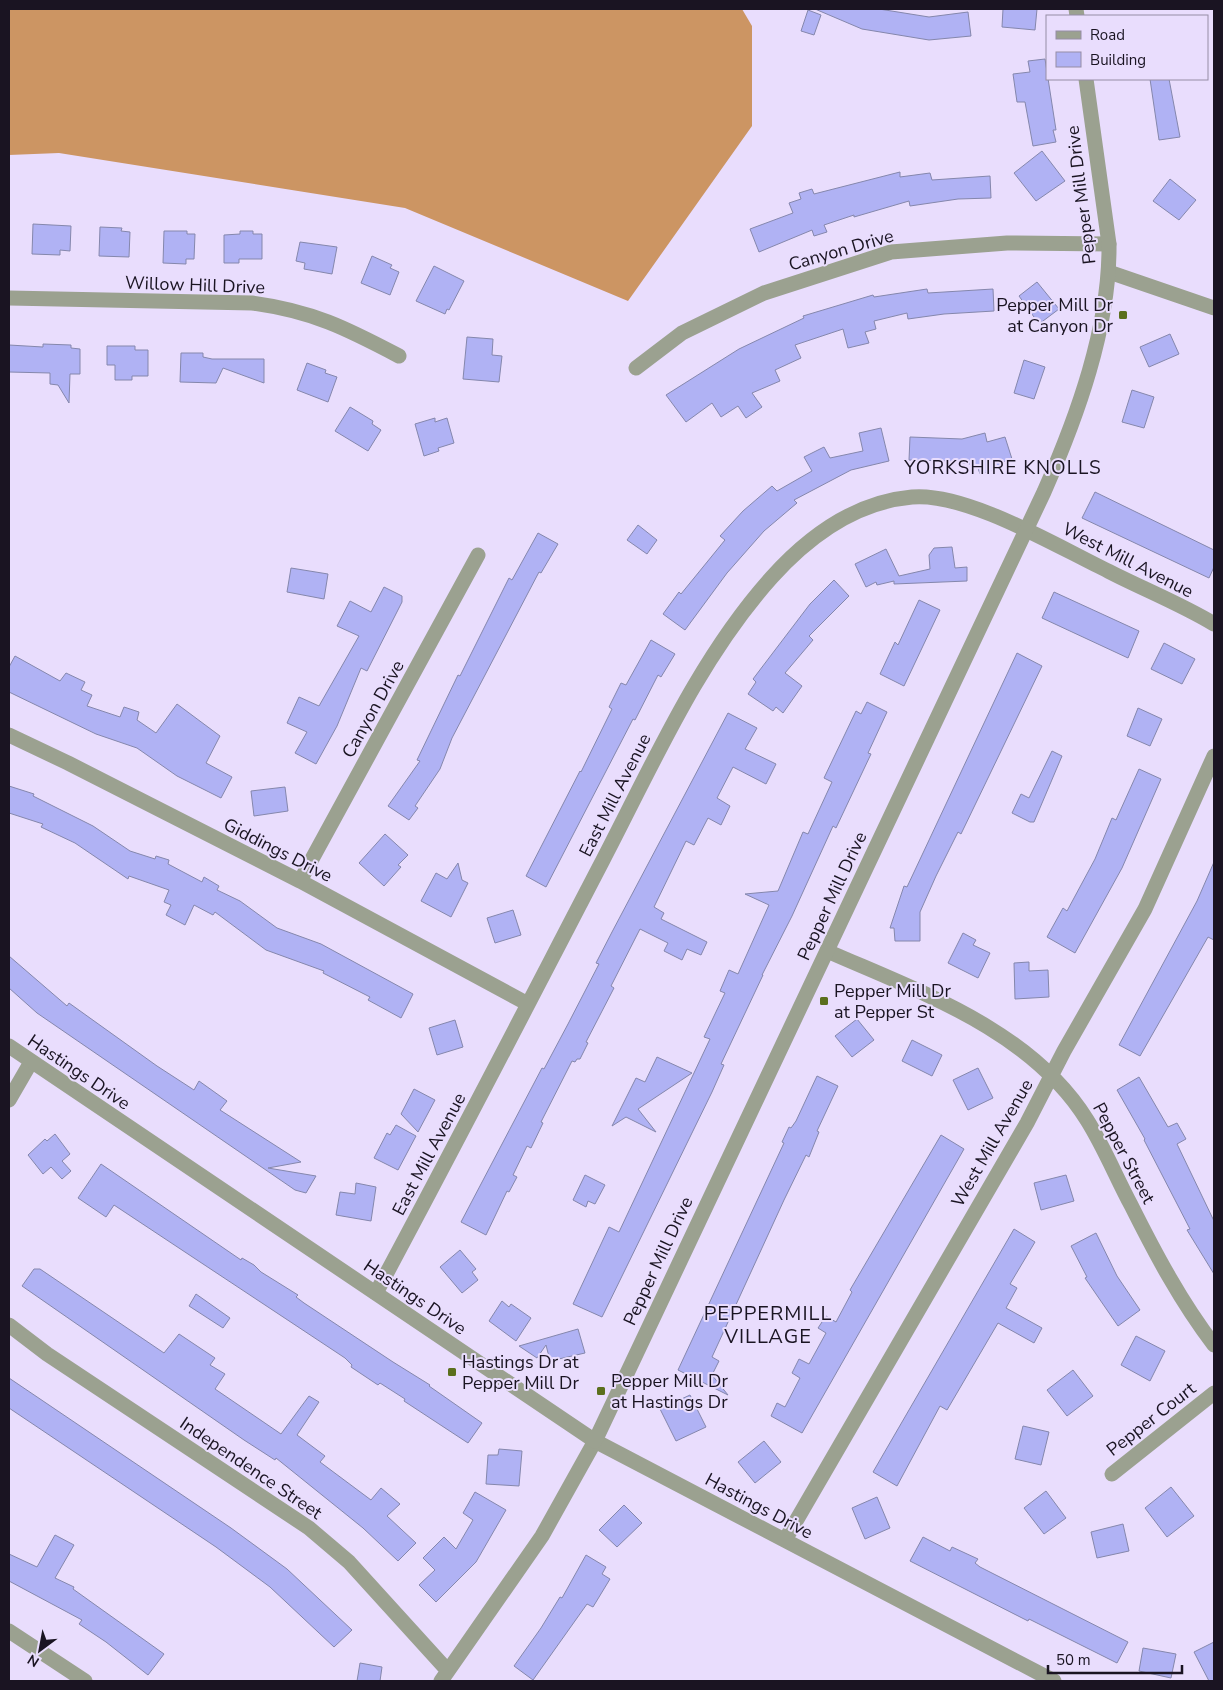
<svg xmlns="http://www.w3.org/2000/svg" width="1223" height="1690" viewBox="0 0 1223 1690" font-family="'Nunito Sans',sans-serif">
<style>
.forest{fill:#cc9563}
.building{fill:#b0b2f4;stroke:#8587ac}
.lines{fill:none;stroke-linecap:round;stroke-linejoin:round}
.minor{stroke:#9ba190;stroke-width:15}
.tertiary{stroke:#9ba190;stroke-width:15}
.poi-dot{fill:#5b6f1d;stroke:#e9ddfd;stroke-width:2}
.labels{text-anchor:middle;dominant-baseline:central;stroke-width:4;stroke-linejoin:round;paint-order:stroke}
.street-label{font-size:18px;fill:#1a1422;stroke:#e9ddfd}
.poi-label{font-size:18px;fill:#1a1422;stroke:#e9ddfd;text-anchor:start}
.neighbourhood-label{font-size:19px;letter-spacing:1px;fill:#1a1422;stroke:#e9ddfd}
.quarter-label{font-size:20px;letter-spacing:1px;fill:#1a1422;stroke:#e9ddfd}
</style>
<rect width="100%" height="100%" fill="#e9ddfd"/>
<path class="forest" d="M9,9H742L752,26V126L628,301L405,208L59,153L9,155Z"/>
<path class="building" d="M815,9H879L929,17L968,12L971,36L929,40L862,29Z
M1003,9H1037L1035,30L1002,27Z
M808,10L821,15L814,35L801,31Z
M1045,59L1056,130H1053L1056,142L1033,146L1025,102H1017L1013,74L1030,72L1028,61Z
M1150,79H1169L1180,137L1159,140Z
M1042,151L1065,181L1036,201L1014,173Z
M900,172V177L930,173L932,180L990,176L991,198L958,199L910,206L909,201L854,217V215L824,225L827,232L814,236L812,230L759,252L750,229L793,213L789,203L801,199L799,193L812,189L814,194Z
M1170,179L1196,200L1179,220L1153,201Z
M33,224L71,226L70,251L60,250V255L32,254Z
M100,227L122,228L121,231L130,232L129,257L99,256Z
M164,231H187V234H195L194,259H186V264L163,263Z
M240,231H253V234H262V259H239V263H224V235L240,234Z
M300,242L337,247L332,274L304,269L305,263L296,261Z
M372,256L392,265L390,268L399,272L390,295L361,283Z
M434,266L464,281L449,310L447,309L445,314L416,301Z
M1037,282L1059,309L1039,324L1019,296Z
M927,289L928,293L993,289L994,311L944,314L908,319L907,313L874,321L876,329L865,332L869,343L848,348L843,329L795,345L801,358L775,370L780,381L752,393L762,407L746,418L738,406L721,417L712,403L686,422L666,395L739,349L804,318L803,316L873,295L874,297Z
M1170,334L1179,354L1149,367L1140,347Z
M467,337L493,339L492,355L502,356L499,382L463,379Z
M43,344L71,345V348L80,349V374H70L69,403L58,385L50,384V373L9,372V345L43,347Z
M107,346H135V350H148V376H132V380H115V365H107Z
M181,353H203V357L212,359H264V383L223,368L216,383L180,382Z
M1024,360L1045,367L1034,399L1014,393Z
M307,363L326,370L325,373L337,377L328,402L297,390Z
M1132,390L1154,397L1144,428L1122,422Z
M350,407L373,421L372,424L381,430L368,451L335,431Z
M435,418V422L447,418L454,443L438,448L439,451L424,456L415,424Z
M881,428L889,461L851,470L794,500L797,503L764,531L727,573L685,630L663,614L679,592L681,594L725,540L720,536L743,511L772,486L777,491L812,471L804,457L824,447L830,458L863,451L859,433Z
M985,433L987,442L1005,437L1012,459L1000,463L1001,468L980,474L977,465L949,461L909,460L910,437L962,439Z
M1095,492L1214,550V567L1209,578L1082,518Z
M638,525L657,540L647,554L627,540Z
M538,533L558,544L541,573L539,572L452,738L440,769L415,806L418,808L409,820L388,806L420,761L417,760L458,675L460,676L509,578L512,580Z
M952,547L955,568L967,567V581L894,584V581L877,585L876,582L866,587L855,564L886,549L899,576L930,569L929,555L934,548Z
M291,568L328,574L324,599L287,592Z
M834,580L849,596L809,636L813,640L785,673L802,686L783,713L776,707L773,711L748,694L756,682L753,679L810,604Z
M384,587L402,596V602L367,671L361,668L337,726L316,764L295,753L307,732L287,723L299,697L319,706L359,636L337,626L350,601L371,612Z
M1054,592L1139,631L1128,658L1042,618Z
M919,600L940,610L904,686L880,674L895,642L898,645Z
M651,640L675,654L661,677L658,675L635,720L633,719L546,887L526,876L580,771L581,772L612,709L609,707L621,683L626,685Z
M1164,643L1195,659L1182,684L1151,669Z
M1017,653L1042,666L961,834L958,832L936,876L920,912V941H895L894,928H890L904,886L907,887Z
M15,656L60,681L66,673L85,682L81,690L92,695L87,706L120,717L124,707L139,712L137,720L156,733L177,704L220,736L206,763L232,777L221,798L177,776L137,748L96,734L9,692V667Z
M867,702L887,712L868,753L871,754L836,828L833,826L792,916L762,975H763L721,1064L724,1065L712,1092L602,1317L573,1304L609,1227L619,1232L710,1039L704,1037L725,993L720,991L729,970L738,974L769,905L745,894L778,891L803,832L808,834L832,782L824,778L856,711L861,714Z
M1138,708L1162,719L1150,746L1127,736Z
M728,713L757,728L745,749L776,764L766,784L733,767L717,798L730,806L721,825L708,818L694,845L686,841L654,907L664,913L661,919L707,942L701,955L687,949L682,960L664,951L668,943L640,929L611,986L614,988L586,1042L588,1043L580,1059H577L575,1062L572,1061L541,1122L543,1123L531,1148L527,1146L513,1175L517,1177L509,1192L507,1191L486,1235L461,1222L542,1068L544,1069L568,1024L599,964L596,963L612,932Z
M1052,751L1062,756L1034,822H1030L1012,813L1021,794L1029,798Z
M1139,769L1161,779L1122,868L1075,953L1047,937L1063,908L1067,911L1095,859L1112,818L1116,820Z
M9,786L34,794L33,796L93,826L130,851L155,859L156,856L169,860L168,864L202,882L204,877L219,886L217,890L240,901L277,928L321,944L413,994L401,1018L368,1000L370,997L323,973L324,971L266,950L215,912L213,915L194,905L185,925L166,915L171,905L164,902L169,890L129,876L128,879L75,843L41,827L43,824L9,813Z
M285,787L288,811L254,816L251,791Z
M385,834L408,855L398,865L401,867L384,886L359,863Z
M1214,862V940L1208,937L1140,1056L1119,1045L1197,901Z
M458,863L462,880L468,883L451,917L421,901L436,873L447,879Z
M513,910L521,935L495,943L487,918Z
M963,933L976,940L973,945L990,953L978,978L948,963Z
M9,956L67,1006L69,1003L157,1066L194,1090L199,1081L227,1101L220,1110L301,1162L268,1168L316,1176L306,1193L295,1190L37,1013L9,988Z
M1029,962V971L1048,970L1049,997L1015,999L1014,963Z
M857,1019L874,1040L852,1057L835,1036Z
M455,1020L463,1047L437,1055L429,1028Z
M912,1040L942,1055L932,1076L902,1061Z
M657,1057L692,1073L638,1109L656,1132L626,1117L612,1126L636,1078L645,1082Z
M978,1068L993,1098L968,1110L953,1080Z
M817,1076L838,1086L817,1131L819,1132L809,1157L806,1155L784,1200L712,1357L719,1361L712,1375L728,1395L678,1370L784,1143L782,1142L789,1127L791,1128L796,1121Z
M1139,1077L1168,1127L1177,1123L1186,1139L1177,1144L1214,1221V1274L1187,1230L1190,1229L1144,1140L1145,1139L1117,1090Z
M414,1089L435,1100L418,1132L401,1114Z
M396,1125L416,1136L398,1170L374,1158L387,1133L390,1135Z
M55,1134L70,1154L62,1161L71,1171L62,1179L51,1167L43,1174L28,1155L45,1139L47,1141Z
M941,1135L964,1149L802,1433L771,1416L777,1403L785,1407L800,1378L792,1373L799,1359L809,1364L826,1333L818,1328L826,1316L836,1322L852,1292L850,1290Z
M101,1164L241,1260L242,1258L254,1265L261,1272L298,1295L296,1297L304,1303L393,1362L430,1385L429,1386L482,1423L468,1443L404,1401L405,1399L380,1383L378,1385L351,1367L352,1365L345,1358L114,1205L106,1217L78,1198Z
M585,1175L605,1185L595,1204L588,1201L586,1207L573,1200Z
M1066,1175L1074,1201L1041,1210L1034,1183Z
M356,1183L376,1187L371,1221L336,1215L340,1192L355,1194Z
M1014,1229L1035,1242L1010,1284L1017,1288L1006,1308L1042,1328L1034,1343L998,1323L947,1410L940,1406L897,1486L873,1472Z
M1096,1233L1117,1276L1140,1310L1118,1326L1085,1278L1087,1277L1071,1246Z
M460,1250L476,1269L472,1272L478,1280L462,1293L440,1267Z
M34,1269H40L164,1353L179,1334L215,1358L210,1365L225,1374L215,1389L281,1434L309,1396L319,1402L297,1435L325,1456L320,1462L371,1500L381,1488L400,1504L387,1516L416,1543L398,1561L363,1528L276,1458L275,1460L244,1440L22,1286Z
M196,1294L230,1318L223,1328L189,1306Z
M502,1301L509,1307L511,1304L531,1318L516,1341L489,1321Z
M578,1329L585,1353L550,1361L546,1345L537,1358L519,1346Z
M1136,1336L1165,1351L1150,1381L1121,1365Z
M1073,1370L1093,1396L1067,1416L1047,1390Z
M9,1378L231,1528L287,1569L352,1630L334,1647L270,1587L216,1547L9,1408Z
M690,1395L706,1427L676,1441L660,1409Z
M1023,1426L1049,1432L1041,1465L1015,1459Z
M764,1441L781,1462L755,1483L738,1462Z
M499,1449L522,1451L519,1486L486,1484L488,1455H498Z
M1171,1487L1194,1516L1167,1537L1145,1508Z
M1046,1491L1066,1518L1044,1534L1024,1508Z
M475,1492L506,1510L476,1562L436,1602L419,1585L435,1570L423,1558L444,1537L456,1549L473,1520L463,1513Z
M877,1497L890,1528L865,1539L852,1508Z
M624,1505L642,1523L617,1547L599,1530Z
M1123,1524L1129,1551L1097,1558L1091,1532Z
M55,1535L74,1545L55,1578L74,1587L73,1589L164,1654L148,1675L106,1642L79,1624L82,1620L9,1581V1554L37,1567Z
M923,1537L950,1551L952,1547L978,1559L975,1563L980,1567L1128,1642L1117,1663L1029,1619L1028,1621L910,1561Z
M586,1555L606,1567L602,1574L610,1579L593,1607L587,1604L533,1680L514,1666L541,1628L560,1597L562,1598Z
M1214,1642V1681H1209L1194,1652Z
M1143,1648L1176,1654L1171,1678L1139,1671Z
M360,1663L382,1667L380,1681H357Z"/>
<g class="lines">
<path class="minor" d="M1109,272L1214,308
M9,298L252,303C312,311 346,328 399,356
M636,368L682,333L764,293L891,252L1007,243L1109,244
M9,735L68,763L300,881L528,1004
M300,881L478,555
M827,951C920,992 1031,1030 1087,1120C1104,1147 1116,1177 1131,1205C1155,1253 1181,1302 1214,1345
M9,1100L31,1062
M376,1293C453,1150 528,1004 603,860C653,764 699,658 772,577C809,536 856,502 912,497C967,492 1058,547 1108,571C1143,589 1181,604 1214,624
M9,1325L47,1354L309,1528L349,1562L448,1671
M1112,1474L1214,1393
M785,1540L1027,1123L1064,1051L1145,909L1214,756
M9,1631L85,1681
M441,1681L542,1536L595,1441L1054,1681"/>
<path class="tertiary" d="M1076,9L1077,16
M9,1046L595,1441L1044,492C1077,417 1110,327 1109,244L1086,79"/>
</g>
<g class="poi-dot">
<rect x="1118" y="310" width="10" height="10" rx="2.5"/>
<rect x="819" y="996" width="10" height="10" rx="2.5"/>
<rect x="447" y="1367" width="10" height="10" rx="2.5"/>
<rect x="596" y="1386" width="10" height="10" rx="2.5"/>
</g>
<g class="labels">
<g class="street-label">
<text transform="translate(1081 195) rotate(-97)">Pepper Mill Drive</text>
<text transform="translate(841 250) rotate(-16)">Canyon Drive</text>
<text transform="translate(195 285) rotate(2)">Willow Hill Drive</text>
<text transform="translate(1128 560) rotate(27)">West Mill Avenue</text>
<text transform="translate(373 709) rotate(-61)">Canyon Drive</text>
<text transform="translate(615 795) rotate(-63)">East Mill Avenue</text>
<text transform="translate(278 850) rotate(27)">Giddings Drive</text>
<text transform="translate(832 896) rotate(-65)">Pepper Mill Drive</text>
<text transform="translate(79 1072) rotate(34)">Hastings Drive</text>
<text transform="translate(992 1143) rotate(-60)">West Mill Avenue</text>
<text transform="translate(1124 1153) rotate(62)">Pepper Street</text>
<text transform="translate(429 1154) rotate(-62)">East Mill Avenue</text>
<text transform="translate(658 1261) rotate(-65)">Pepper Mill Drive</text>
<text transform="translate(415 1297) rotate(34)">Hastings Drive</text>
<text transform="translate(1151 1419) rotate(-38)">Pepper Court</text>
<text transform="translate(251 1468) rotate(34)">Independence Street</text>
<text transform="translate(759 1506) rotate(28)">Hastings Drive</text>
</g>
<g class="poi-label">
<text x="1113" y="305" text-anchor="end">Pepper Mill Dr<tspan x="1113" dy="21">at Canyon Dr</tspan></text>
<text x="834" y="991">Pepper Mill Dr<tspan x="834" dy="21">at Pepper St</tspan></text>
<text x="462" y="1362">Hastings Dr at<tspan x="462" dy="21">Pepper Mill Dr</tspan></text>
<text x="611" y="1381">Pepper Mill Dr<tspan x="611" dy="21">at Hastings Dr</tspan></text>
</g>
<g class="neighbourhood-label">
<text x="1003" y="468">YORKSHIRE KNOLLS</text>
</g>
<g class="quarter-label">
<text x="768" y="1313">PEPPERMILL<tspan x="768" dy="23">VILLAGE</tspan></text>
</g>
</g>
<rect width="1223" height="1690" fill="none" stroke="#1a1422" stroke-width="20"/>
<rect x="1046" y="15" width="162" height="65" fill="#e9ddfd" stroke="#968da5"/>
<rect x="1056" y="31" width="25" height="8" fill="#9ba190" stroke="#968da5"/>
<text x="1090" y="40" font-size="15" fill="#1a1422">Road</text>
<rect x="1056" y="52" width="25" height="15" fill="#b0b2f4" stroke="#968da5"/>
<text x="1090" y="65" font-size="15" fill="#1a1422">Building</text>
<g transform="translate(40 1650) rotate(212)" stroke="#e9ddfd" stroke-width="4" paint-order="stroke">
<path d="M0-4L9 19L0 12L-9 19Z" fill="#1a1422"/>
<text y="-8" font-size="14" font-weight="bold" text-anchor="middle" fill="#1a1422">N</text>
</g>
<path d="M1048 1665v8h134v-8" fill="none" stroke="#1a1422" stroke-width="2.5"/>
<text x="1056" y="1665" font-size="15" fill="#1a1422" stroke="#e9ddfd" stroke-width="4" paint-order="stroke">50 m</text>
</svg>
